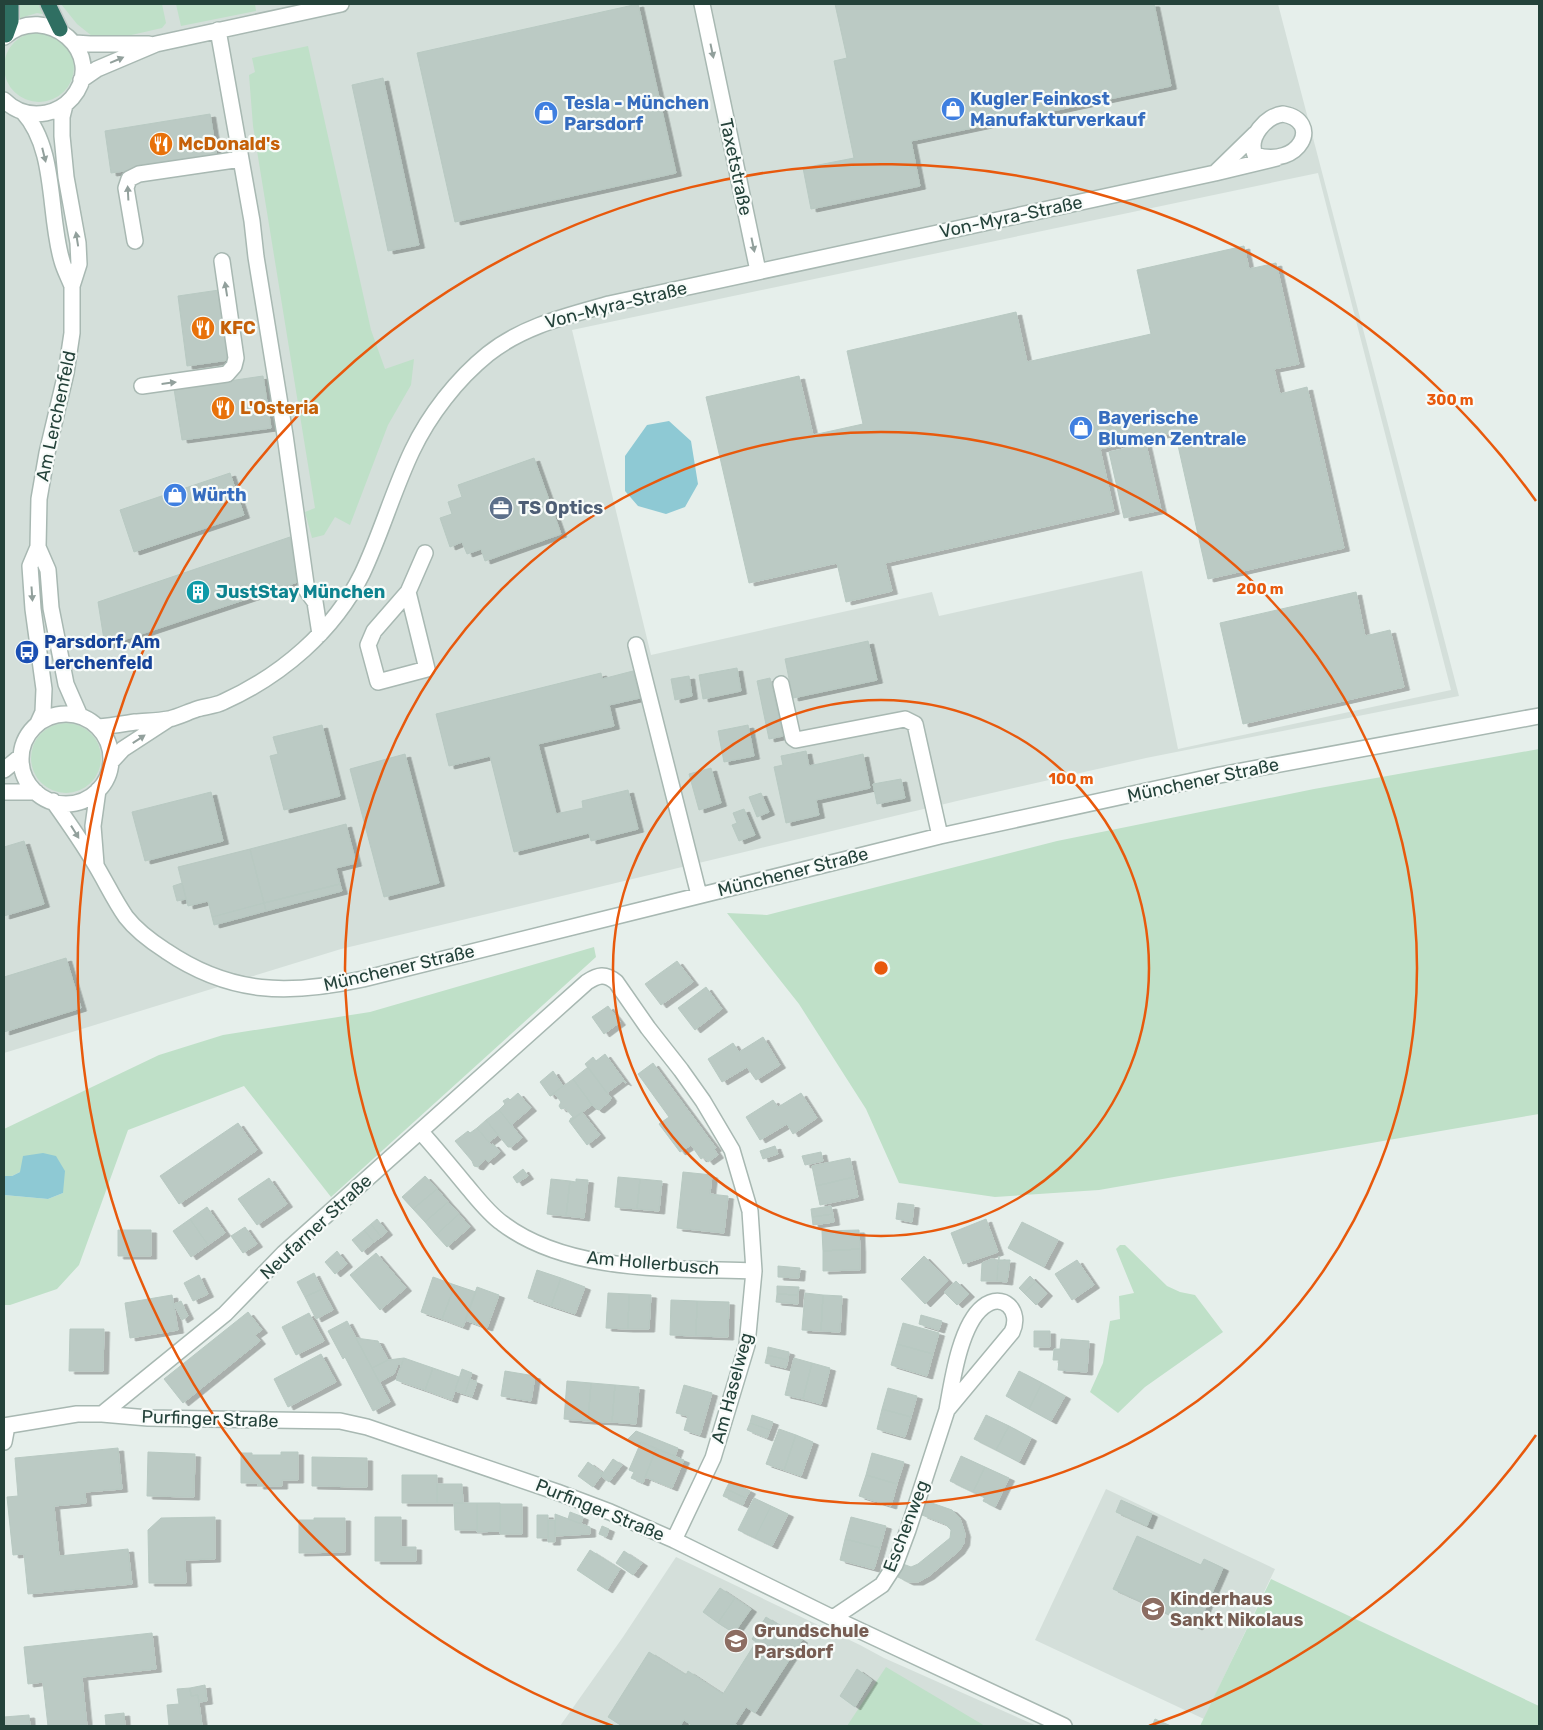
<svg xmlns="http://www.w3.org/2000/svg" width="1543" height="1730" viewBox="0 0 1543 1730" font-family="Rubik,sans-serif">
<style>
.built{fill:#d4dfda;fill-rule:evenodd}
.green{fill:#bfe0c8}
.water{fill:#8ec9d4}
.building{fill:#bbcac4;stroke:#b8c9c2;filter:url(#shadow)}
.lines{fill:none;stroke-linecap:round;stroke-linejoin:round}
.minor-casing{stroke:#a8b8b2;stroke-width:18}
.highway-casing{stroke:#c2cac8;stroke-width:18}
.minor{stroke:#fff;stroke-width:15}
.highway{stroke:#2f6f62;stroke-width:15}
.oneway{fill:#92a09c}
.ring{fill:none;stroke:#e8590c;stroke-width:2.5}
.labels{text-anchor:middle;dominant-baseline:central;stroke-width:4.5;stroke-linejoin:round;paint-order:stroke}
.shop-label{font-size:18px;font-weight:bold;fill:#366cbe;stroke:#f7fbf9;text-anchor:start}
.food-label{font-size:18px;font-weight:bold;fill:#c56008;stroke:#f7fbf9;text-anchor:start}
.street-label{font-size:18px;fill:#24423a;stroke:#f7fbf9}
.service-label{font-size:18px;font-weight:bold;fill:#4e5e75;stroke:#f7fbf9;text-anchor:start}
.culture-label{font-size:18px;font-weight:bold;fill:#0d838f;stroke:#f7fbf9;text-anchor:start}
.transit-label{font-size:18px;font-weight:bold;fill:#164399;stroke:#f7fbf9;text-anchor:start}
.education-label{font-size:18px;font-weight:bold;fill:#785e54;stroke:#f7fbf9;text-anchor:start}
.centre{fill:#e8590c;stroke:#f7fbf9;stroke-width:2.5}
.ring-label{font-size:15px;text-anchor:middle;font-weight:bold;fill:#e8590c;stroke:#f7fbf9;stroke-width:4.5;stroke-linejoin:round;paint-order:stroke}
</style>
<defs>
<filter id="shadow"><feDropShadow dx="5.5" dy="3" stdDeviation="0" flood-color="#0004"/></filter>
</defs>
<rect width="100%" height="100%" fill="#e6efeb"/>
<path class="built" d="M4,4H1278L1459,696L1146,758L957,801L341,949L4,1053ZM1318,173L1451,690L1178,749L1142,571L939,616L932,592L651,655L572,330Z
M1106,1489L1275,1569L1204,1719L1035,1640Z
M676,1557L860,1645L884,1658L1037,1726H560L623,1637Z"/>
<path class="green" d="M20,4H41L47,15L37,13L17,19Z
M61,4H162L166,23L162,28L127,36H92L77,24Z
M176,4H255L256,11L181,26Z
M4 67a35 35 0 1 1 70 0a35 35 0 1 1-70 0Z
M308,46L371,330L385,369L414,359L411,385L388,425L350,525L335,517L324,535L312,538L305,512L315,508L253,126L249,75L255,72L252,58Z
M31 758a35 35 0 1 1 70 0a35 35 0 1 1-70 0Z
M1539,749V1114L1099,1190L995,1197L899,1183L866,1109L799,1004L727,913L767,915L1057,841L1314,789Z
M594,947L596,957L331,1197L244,1086L128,1130L79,1265L57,1289L10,1305H4V1195L48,1199L63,1193L20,1172L12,1176H4V1129L159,1055L223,1035L370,1012Z
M1120,1245H1125L1167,1286L1180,1292L1195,1295L1223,1332L1145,1387L1118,1413L1090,1392L1103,1363L1110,1321L1120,1319L1119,1296L1134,1293L1116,1249Z
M1271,1579L1539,1706V1726H1200Z
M886,1667L985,1726H847Z"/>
<path class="water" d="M669,421L691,441L698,484L685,507L666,514L638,506L625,491V456L647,425Z
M43,1153L56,1156L65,1171L63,1193L48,1199L4,1195V1176H12L20,1172L23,1156Z"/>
<path class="building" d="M638,4L676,173L455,222L417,53Z
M835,4H1154L1171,86L911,141L920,186L811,209L803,168L854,158L834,61L847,58Z
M383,78L419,245L388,251L352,85Z
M210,114L217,157L111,173L105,131Z
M1244,246L1249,269L1276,263L1299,364L1274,369L1280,394L1307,387L1344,548L1208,579L1175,432L1100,449L1114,511L885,563L892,591L846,602L837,563L749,583L706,397L799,376L813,435L863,424L847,351L1016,312L1027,362L1151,334L1137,270Z
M219,290L229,360L187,366L178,296Z
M263,376L271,428L182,440L174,389Z
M1146,444L1161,510L1124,518L1109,452Z
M534,458L561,534L485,561L481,549L467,554L462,542L450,547L440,518L452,514L448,502L462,497L458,485Z
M230,473L244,515L134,552L120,510Z
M290,537L298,582L105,646L98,602Z
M1356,592L1365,636L1390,630L1404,687L1243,724L1220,623Z
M868,641L877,680L793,698L785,659Z
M737,668L741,691L703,699L699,675Z
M633,671L640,698L609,705L614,726L538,744L556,814L583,808L582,801L628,790L638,829L591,841L589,833L514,852L490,756L449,766L436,714L601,673L602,679Z
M689,676L692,696L675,700L671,679Z
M770,678L783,736L769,739L757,681Z
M322,725L340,796L284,810L270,756L278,754L273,737Z
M748,725L754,756L724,762L718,731Z
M806,751L809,766L863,754L870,788L816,800L819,815L786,823L774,767L783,765L781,756Z
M405,754L439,883L384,897L350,769Z
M711,768L721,803L699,810L689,774Z
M901,779L905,798L877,804L873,784Z
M211,792L223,841L145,861L132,812Z
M761,793L769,812L757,817L749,797Z
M744,809L755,835L739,841L732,825L737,823L733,813Z
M346,824L356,863L336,868L340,884L264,903L250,849Z
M24,841L44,904L4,916V847Z
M250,849L264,903L212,917L208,901L188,906L178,867Z
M182,883L186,899L177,901L173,886Z
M340,884L342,891L266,911L264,903Z
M264,903L266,911L214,925L212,917Z
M66,958L81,1008L4,1032V977Z
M677,961L693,982L661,1005L645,984Z
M706,987L722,1009L695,1030L678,1008Z
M608,1006L620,1022L604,1034L592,1017Z
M763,1037L780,1065L756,1080L747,1067L722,1082L708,1059L733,1043L739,1052Z
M605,1054L626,1083L623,1081L607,1093L585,1064L593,1057L596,1061Z
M653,1063L716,1148L714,1149L718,1155L708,1162L704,1157L701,1159L691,1145L680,1152L659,1124L669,1117L638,1074Z
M588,1067L611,1098L610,1101L599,1110L596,1109L592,1105L573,1079Z
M553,1071L563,1086L550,1096L540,1082Z
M573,1079L592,1105L571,1121L570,1119L573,1117L565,1108L561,1109L559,1106L561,1102L555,1094L550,1096Z
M518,1093L531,1108L511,1125L499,1110L505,1104L503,1101L508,1098L510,1100Z
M801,1093L817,1118L793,1134L787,1124L760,1140L746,1117L773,1100L778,1107Z
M499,1110L522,1138L511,1147H508L486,1120Z
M582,1112L600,1135L587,1145L569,1121Z
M486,1120L498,1135L489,1142L477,1128Z
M238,1123L257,1150L179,1204L160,1176Z
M477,1128L491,1145L493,1144L500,1152L488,1162L485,1159L478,1167L474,1166L472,1161L455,1141L468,1131L470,1133Z
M775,1146L778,1154L763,1159L760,1151Z
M821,1152L823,1161L805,1165L802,1156Z
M850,1158L854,1177L816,1186L812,1166Z
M523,1169L528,1176L517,1183L513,1177Z
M683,1172L712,1175L710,1194L728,1196L724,1233L677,1228Z
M425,1176L437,1189L413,1209L402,1197Z
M618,1177L640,1179L637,1209L615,1207Z
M854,1177L858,1197L820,1205L816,1186Z
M269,1178L287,1204L257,1225L238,1199Z
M551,1179L570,1181L566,1216L547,1214Z
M576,1179L588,1180L584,1218L566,1216L570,1181L576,1182Z
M640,1179L662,1181L659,1211L637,1209Z
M437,1189L448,1202L425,1222L413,1209Z
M448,1202L459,1214L436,1235L425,1222Z
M898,1203L914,1205L912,1222L896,1219Z
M831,1206L833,1214L812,1217L811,1209Z
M207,1207L225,1233L208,1245L190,1219Z
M459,1214L470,1227L447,1247L436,1235Z
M833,1214L834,1222L813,1225L812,1217Z
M190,1219L208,1245L191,1257L173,1231Z
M377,1219L387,1232L381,1237L371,1224Z
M986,1219L998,1252L963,1264L951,1233Z
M1022,1222L1058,1240L1044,1267L1008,1248Z
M371,1224L381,1237L374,1242L364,1230Z
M245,1227L257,1244L243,1253L231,1236Z
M118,1230H151V1256H118Z
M364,1230L374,1242L362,1252L352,1240Z
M859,1230L860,1249L823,1251L822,1231Z
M860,1249V1270L823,1271V1251Z
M337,1251L347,1264L335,1274L325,1262Z
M376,1253L406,1288L380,1310L350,1275Z
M924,1256L948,1281L925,1304L901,1279Z
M999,1256V1260H1010L1007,1282L997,1281Z
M991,1259L998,1260L997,1281H981L982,1263Z
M1077,1260L1094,1285L1072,1300L1055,1274Z
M778,1266L800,1268L799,1278L778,1277Z
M537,1270L561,1278L551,1306L528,1298Z
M314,1273L322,1289L305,1297L297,1282Z
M199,1275L208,1294L193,1301L184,1283Z
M1030,1276L1036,1282L1024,1293L1019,1288Z
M433,1277L455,1285L442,1319L421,1312Z
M561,1278L585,1287L575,1314L551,1306Z
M956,1281L969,1294L957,1305L944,1292Z
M1036,1282L1047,1293L1036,1305L1024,1293Z
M455,1285L476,1292L463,1327L442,1319Z
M777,1286L799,1287L798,1295L777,1294Z
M477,1287L499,1295L487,1328L465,1320Z
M322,1289L333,1310L316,1319L305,1297Z
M608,1293L629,1294L628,1329L606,1328Z
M805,1293L823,1295L821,1331L802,1330Z
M629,1294L651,1295L649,1329H628Z
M777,1294L798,1295V1304L776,1302Z
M172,1295L178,1330L130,1338L125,1303Z
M823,1295L842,1296L840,1332L821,1331Z
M671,1300L697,1301L696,1336L670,1335Z
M181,1301L188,1316L182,1320L174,1304Z
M697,1301L729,1302L728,1337L696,1336Z
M248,1312L262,1330L255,1335L260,1341L183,1403L164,1379Z
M309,1313L324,1341L296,1355L282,1327Z
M921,1315L942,1321L939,1330L919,1324Z
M347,1321L390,1402L373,1411L345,1357L343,1359L328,1331Z
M903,1323L939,1333L933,1354L897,1344Z
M70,1329H104L103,1371H69Z
M1034,1331H1050V1347H1034Z
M356,1338L378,1341L388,1360L372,1368Z
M1061,1339L1089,1341L1087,1372L1058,1370L1059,1360H1053L1054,1349H1060Z
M897,1344L933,1354L927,1376L891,1365Z
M768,1347L789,1352L788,1360L767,1355Z
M321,1354L336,1382L288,1407L274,1379Z
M767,1355L788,1360L786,1368L765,1363Z
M404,1358L433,1368L425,1390L396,1380Z
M404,1358L401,1365L398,1364L394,1374L379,1382L372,1368L388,1360Z
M794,1358L812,1363L803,1399L785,1395Z
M812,1363L830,1368L821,1404L803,1399Z
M433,1368L459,1377L452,1400L425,1390Z
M462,1369L472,1373L465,1394L455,1391Z
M505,1371L535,1376L531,1401L501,1396Z
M1019,1371L1042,1383L1029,1409L1006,1396Z
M470,1379L477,1382L472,1397L465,1394Z
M567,1381L591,1383L588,1421L564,1419Z
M591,1383L615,1385L612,1422L588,1421Z
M1042,1383L1065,1396L1051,1421L1029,1409Z
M615,1385L639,1387L636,1424L612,1422Z
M684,1385L712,1393L700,1435L684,1430L688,1416L676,1413Z
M888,1388L917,1396L911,1417L882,1409Z
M882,1409L911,1417L905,1437L877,1429Z
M752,1415L773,1422L770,1430L750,1423Z
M986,1415L1009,1426L996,1450L974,1439Z
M750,1423L770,1430L767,1438L747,1430Z
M1009,1426L1031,1438L1019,1462L996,1450Z
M779,1429L796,1435L784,1470L766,1464Z
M636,1431L678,1448L675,1456L641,1442L639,1445L627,1440Z
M796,1435L813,1442L801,1476L784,1470Z
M641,1442L656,1449L643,1483L631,1478L634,1472L629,1470Z
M118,1448L122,1489L85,1492L86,1503L54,1506L59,1556L128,1549L132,1584L28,1594L24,1554L13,1555L7,1497L18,1496L15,1458Z
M656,1449L684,1460L672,1488L645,1477Z
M148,1452L195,1454L194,1497L147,1496Z
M281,1452H298V1480H282V1486H258V1483H241V1453H252V1455H281Z
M872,1453L904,1462L897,1484L866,1475Z
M961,1456L985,1467L973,1492L950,1481Z
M312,1457L367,1458V1487L312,1486Z
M613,1459L622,1465L609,1482L601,1476Z
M588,1462L603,1473L593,1487L578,1476Z
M985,1467L1009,1478L995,1507L983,1501L985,1497L973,1492Z
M402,1475H437V1503H402Z
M866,1475L897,1484L891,1506L859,1496Z
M730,1481L750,1491L746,1498L726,1489Z
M437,1484H462L463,1503H437Z
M726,1489L746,1498L743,1505L723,1496Z
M754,1498L771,1506L755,1538L738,1530Z
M1121,1500L1152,1514L1147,1526L1116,1512Z
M926,1501L952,1510L960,1518L965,1534L964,1543L959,1551L929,1576L918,1582H908L898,1577L903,1564L911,1567L918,1564L950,1538L951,1530L945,1524L922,1515Z
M454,1503H477V1530H455Z
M477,1503H500V1531L477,1532Z
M500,1504H522V1534H500Z
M771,1506L788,1514L772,1546L755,1538Z
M570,1512L583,1517L581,1524L568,1519Z
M555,1514L590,1527V1534L555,1536Z
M537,1515H548V1538H537Z
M215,1517V1559L185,1560L186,1583H149L148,1530L161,1518Z
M375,1517H401V1547H416V1561H375Z
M851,1517L886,1526L880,1548L845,1539Z
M314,1518H345V1552L299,1553V1520H314Z
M548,1520H555V1542H548Z
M602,1526L609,1529L606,1537L599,1534Z
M1137,1536L1201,1565L1204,1559L1223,1568L1197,1627L1113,1589Z
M845,1539L880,1548L874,1569L840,1560Z
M590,1550L620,1569L607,1590L577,1570Z
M624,1551L642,1563L633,1575L616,1563Z
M720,1588L735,1598L718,1623L703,1612Z
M735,1598L751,1609L734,1633L718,1623Z
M766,1617L802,1640L755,1713L746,1707L735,1724L738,1726H693L684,1720L680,1726H622L608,1717L649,1652L686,1675L688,1671L723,1694L756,1642L752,1639Z
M152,1633L156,1669L82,1677L87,1726H48L43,1682L28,1684L24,1647Z
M857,1669L872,1680L855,1707L840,1696Z
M205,1685L207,1701L199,1702L198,1695L191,1696L190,1688Z
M190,1688L191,1696L198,1695L202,1726H169L167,1705L179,1704L177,1689Z
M124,1713L125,1726H106L105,1715Z
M29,1715L30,1726H4V1717Z
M1155,1719L1171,1726H1152Z"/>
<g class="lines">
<g class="minor-casing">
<path id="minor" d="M702,4L758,271
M218,30L252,221L256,257L285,435L307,591L315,602L320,634
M4,37C46,0 109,54 72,98C65,106 56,111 46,113C30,116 15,111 4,100
M75,43L90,44H149
M81,80L97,69L156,44L341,4
M23,112C57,149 48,215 62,261C64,269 69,278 72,286
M1283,114C1323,121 1300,169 1255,155C1247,137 1266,116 1283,114Z
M1216,172L1255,134
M135,241L126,188L129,179L139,174L241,159
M142,386L227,374L234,366L236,358L222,261
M38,547L48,570L51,608L66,684L80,716
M408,592L427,669L378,682L368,645L374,631L408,592L425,553
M636,645L699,895
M781,684L793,738L796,740L905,719L915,724L940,836
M21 759a45 45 0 1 1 90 0a45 45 0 1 1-90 0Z
M38,723L43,712L44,689L33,609L30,566L38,547L39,499L47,453L66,373L72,333V286L79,264L78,243L66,177L62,136V117L65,105
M98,727C111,726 122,724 135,722C146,721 158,721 169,719C178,717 188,712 197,709C206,706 215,706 223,702C281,676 334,631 362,574C381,534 393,491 412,451C429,415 457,379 488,354C523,326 567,316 609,304L1215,173L1277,158
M111,762L123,749L169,719
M4,770L21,756
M4,792H36
M53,801C68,822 82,842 95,864C106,882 114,900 126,917C136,930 152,942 166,951C231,995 289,995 363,979L940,836L1220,775L1539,716
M96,864L93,826L98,790
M421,1132C436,1149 451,1167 465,1184C477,1198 488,1213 502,1223C569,1274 674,1268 754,1271
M102,1414L225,1314L284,1253L587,982C598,975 605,973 616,982L648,1028L681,1070L703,1101L732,1150L750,1211L754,1271L747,1345L713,1458L674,1540
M4,1426L77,1414H102L148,1418L340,1421L367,1427L557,1492L610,1512L674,1540L833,1618L1064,1726
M4,1442L7,1426
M833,1618L882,1585L895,1565L908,1530L947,1410L1012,1332C1022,1311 1003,1291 983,1307C960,1325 952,1382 947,1410"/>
</g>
<g class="highway-casing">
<path id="highway" d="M48,4L60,29
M6,35L11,21V4"/>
</g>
<use href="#minor" class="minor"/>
<use href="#highway" class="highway"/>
</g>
<defs><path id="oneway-solid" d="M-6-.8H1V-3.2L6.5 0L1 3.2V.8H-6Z" transform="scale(1.25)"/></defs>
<g class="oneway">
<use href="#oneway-solid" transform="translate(712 51) rotate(78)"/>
<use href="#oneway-solid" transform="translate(117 60) rotate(-23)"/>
<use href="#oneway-solid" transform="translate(44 155) rotate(76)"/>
<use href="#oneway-solid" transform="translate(128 193) rotate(-93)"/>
<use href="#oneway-solid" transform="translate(77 239) rotate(-99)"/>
<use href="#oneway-solid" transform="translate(753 245) rotate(78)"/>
<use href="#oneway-solid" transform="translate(226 289) rotate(-99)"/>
<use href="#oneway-solid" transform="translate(169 383) rotate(-7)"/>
<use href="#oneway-solid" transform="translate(32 594) rotate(86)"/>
<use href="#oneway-solid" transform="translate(139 739) rotate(-33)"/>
<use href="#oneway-solid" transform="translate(75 832) rotate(58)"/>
</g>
<g class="ring">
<circle cx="881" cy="968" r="268"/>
<circle cx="881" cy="968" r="536"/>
<path d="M1536 1435A804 804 0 0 1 1149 1726M613 1726A804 804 0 1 1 1536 501"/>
</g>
<defs>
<g id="shop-disc" transform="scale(1.25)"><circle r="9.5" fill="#3f7fe0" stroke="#f7fbf9"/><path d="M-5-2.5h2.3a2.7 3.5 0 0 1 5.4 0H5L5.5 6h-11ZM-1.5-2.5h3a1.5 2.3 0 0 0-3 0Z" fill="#fff"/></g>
<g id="restaurant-disc" transform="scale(1.25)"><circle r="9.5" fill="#e8710a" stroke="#f7fbf9"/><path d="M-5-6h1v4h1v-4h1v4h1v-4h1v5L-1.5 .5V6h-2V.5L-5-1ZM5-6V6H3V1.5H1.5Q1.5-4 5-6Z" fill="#fff"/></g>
<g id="office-disc" transform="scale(1.25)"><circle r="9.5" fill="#5c6f8a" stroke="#f7fbf9"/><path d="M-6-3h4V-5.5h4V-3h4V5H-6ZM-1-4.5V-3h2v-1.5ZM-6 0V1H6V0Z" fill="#fff"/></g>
<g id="building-disc" transform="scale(1.25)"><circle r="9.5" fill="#0f9aa8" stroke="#f7fbf9"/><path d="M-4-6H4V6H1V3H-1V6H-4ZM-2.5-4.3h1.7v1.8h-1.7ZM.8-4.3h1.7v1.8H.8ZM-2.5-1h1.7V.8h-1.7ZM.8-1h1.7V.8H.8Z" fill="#fff"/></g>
<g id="bus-disc" transform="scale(1.25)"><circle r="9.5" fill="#1a4fb4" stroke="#f7fbf9"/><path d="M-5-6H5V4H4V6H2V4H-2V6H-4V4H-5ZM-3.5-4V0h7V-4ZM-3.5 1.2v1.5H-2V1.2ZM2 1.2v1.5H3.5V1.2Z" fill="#fff"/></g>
<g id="school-disc" transform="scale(1.25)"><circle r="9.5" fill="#8d6e63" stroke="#f7fbf9"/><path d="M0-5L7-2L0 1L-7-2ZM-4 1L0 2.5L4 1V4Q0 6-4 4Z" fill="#fff"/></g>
</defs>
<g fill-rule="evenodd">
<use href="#shop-disc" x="953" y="109"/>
<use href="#shop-disc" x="546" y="113"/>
<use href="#restaurant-disc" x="161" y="144"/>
<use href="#restaurant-disc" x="203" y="328"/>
<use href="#restaurant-disc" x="223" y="408"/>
<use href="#shop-disc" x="1081" y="428"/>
<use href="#shop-disc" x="175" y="495"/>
<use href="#office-disc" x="501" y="508"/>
<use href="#building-disc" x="198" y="592"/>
<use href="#bus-disc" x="27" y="652"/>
<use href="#school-disc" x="1153" y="1609"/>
<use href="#school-disc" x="736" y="1641"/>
</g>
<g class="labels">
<g class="shop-label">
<text x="970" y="99">Kugler Feinkost<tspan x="970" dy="21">Manufakturverkauf</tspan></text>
<text x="564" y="103">Tesla - München<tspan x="564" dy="21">Parsdorf</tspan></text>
<text x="1098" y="418">Bayerische<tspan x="1098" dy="21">Blumen Zentrale</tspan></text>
<text x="192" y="495">Würth</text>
</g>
<g class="food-label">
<text x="178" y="144">McDonald's</text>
<text x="220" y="328">KFC</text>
<text x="240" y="408">L'Osteria</text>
</g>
<g class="street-label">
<text transform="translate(736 167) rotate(78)">Taxetstraße</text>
<text transform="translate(1011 217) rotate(-12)">Von-Myra-Straße</text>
<text transform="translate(616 305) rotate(-14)">Von-Myra-Straße</text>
<text transform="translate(56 416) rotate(-78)">Am Lerchenfeld</text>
<text transform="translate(1203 780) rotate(-12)">Münchener Straße</text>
<text transform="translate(793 872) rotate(-14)">Münchener Straße</text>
<text transform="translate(399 968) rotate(-13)">Münchener Straße</text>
<text transform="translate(316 1227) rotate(-43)">Neufarner Straße</text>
<text transform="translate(653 1263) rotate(5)">Am Hollerbusch</text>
<text transform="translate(732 1388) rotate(-75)">Am Haselweg</text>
<text transform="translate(210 1419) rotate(2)">Purfinger Straße</text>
<text transform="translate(600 1510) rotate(22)">Purfinger Straße</text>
<text transform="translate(906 1526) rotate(-69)">Eschenweg</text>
</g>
<g class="service-label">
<text x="518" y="508">TS Optics</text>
</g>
<g class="culture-label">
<text x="216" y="592">JustStay München</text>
</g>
<g class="transit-label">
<text x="44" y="642">Parsdorf, Am<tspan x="44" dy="21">Lerchenfeld</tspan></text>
</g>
<g class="education-label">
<text x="1170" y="1599">Kinderhaus<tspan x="1170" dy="21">Sankt Nikolaus</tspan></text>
<text x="754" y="1631">Grundschule<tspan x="754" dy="21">Parsdorf</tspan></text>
</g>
</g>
<circle cx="881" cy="968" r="8" class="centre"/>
<g class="ring-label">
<text x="1450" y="405">300 m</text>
<text x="1260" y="594">200 m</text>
<text x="1071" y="784">100 m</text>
</g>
<rect width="1543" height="1730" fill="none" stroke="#24423a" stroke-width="10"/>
</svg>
